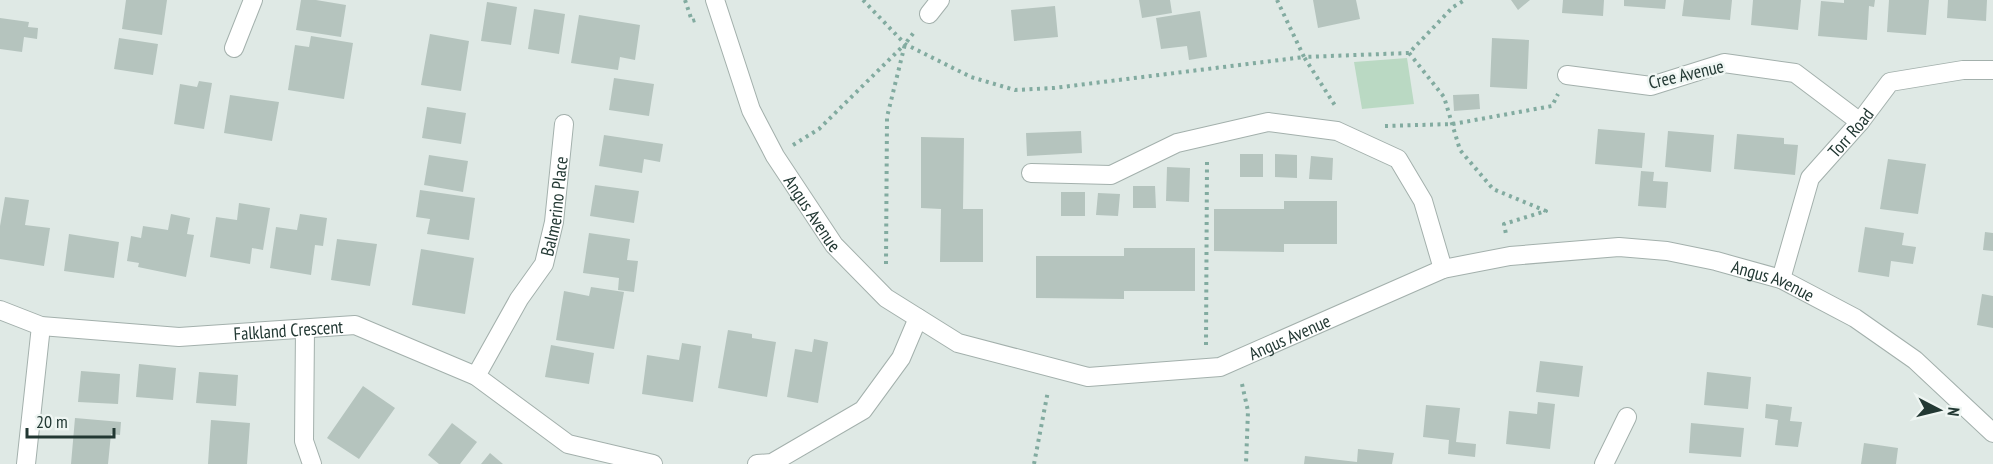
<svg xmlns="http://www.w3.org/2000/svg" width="1993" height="464" viewBox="0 0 1993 464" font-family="'PT Sans Narrow',sans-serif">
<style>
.green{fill:#bad9c3}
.building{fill:#b5c4be}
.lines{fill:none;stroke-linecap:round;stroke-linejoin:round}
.minor-casing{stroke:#a3b0ac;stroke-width:20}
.path{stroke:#82aba0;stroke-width:4;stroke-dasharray:3 4.5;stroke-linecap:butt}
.minor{stroke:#fff;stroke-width:18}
.labels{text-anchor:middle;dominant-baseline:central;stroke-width:5;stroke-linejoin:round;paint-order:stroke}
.street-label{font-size:18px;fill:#223833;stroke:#eff6f3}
</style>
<rect width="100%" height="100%" fill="#dfe9e5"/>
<path class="green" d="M1407,58L1414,104L1362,109L1354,62Z"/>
<path class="building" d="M126,0H167L162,35L122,29Z
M301,0H316L346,5L341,37L296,30Z
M1139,0H1170L1172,13L1142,18Z
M1313,0H1356L1360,19L1318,28Z
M1511,0H1530L1518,10Z
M1563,0H1604L1603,16L1562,13Z
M1624,0H1666L1665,9L1624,6Z
M1684,0H1732L1730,20L1682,16Z
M1753,0H1801L1798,30L1751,25Z
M1844,0H1875L1874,7L1869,6L1867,40L1818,36L1821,1L1844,3Z
M1889,0H1929L1926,35L1887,32Z
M1948,0H1987L1986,21L1947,18Z
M487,2L517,7L511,45L481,41Z
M1055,6L1058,37L1014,41L1011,10Z
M534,9L565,14L559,54L528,49Z
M1200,11L1207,57L1189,60L1187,46L1161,49L1156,18Z
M579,15L640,25L635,60L620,57L618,70L571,63Z
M0,18L29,22L28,27L38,28L37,39L24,37L22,52L0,49Z
M430,34L469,41L461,91L421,85Z
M311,36L353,43L344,99L288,90L295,45L309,47Z
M119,38L158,44L153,75L114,69Z
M1492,38L1529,40L1527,89L1490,87Z
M614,78L654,84L649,116L609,110Z
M199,81L212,83L204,129L174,124L180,84L197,87Z
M1479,94L1480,109L1454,111L1453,95Z
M230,95L279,102L272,141L224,133Z
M427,107L466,113L461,144L422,138Z
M1598,129L1645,133L1642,168L1595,164Z
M1081,131L1082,153L1027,156L1026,133Z
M1668,131L1714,135L1711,172L1665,167Z
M1737,134L1784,138V144L1798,145L1795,175L1734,169Z
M604,135L663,144L660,162L644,159L642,173L599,166Z
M921,137L964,138L963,209H983V262H940L941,209L921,208Z
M1240,154H1263V177H1240Z
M1275,154L1297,155V178L1275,177Z
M429,155L468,161L463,192L424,185Z
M1311,156L1333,158L1332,180L1309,179Z
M1888,159L1926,164L1918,214L1880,209Z
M1167,167L1190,168L1189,202L1166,201Z
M1641,171L1654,172L1653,181L1668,182L1666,208L1638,206Z
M595,185L639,191L634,223L590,216Z
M1133,186H1155L1156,208H1133Z
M420,190L475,198L469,240L427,234L430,219L416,217Z
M1061,192H1085V216H1061Z
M1098,193L1120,194L1118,216L1096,215Z
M5,197L29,200L25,225L50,228L44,266L0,259V226Z
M1284,201H1337V244H1284V252L1214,251V209H1284Z
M239,203L270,208L263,250L252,248L250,264L210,257L216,217L237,220Z
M171,214L190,218L187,234L194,235L186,277L138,267L139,263L127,261L131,236L141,238L143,226L168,230Z
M300,214L327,218L323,246L315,245L311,275L270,268L276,227L297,230Z
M1865,227L1904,233L1902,245L1916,247L1913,264L1891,261L1889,277L1858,272Z
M1985,232L1993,233V251L1983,250Z
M589,233L630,239L627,260L638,261L634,292L618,290L619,278L583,273Z
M69,234L119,242L114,278L64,271Z
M337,239L377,244L370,286L331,280Z
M1124,248H1195V291H1124V299L1036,298V256H1124Z
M421,249L474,258L465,314L412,305Z
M591,287L624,292L614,349L556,340L564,291L589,296Z
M1982,294L1993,296V328L1977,325Z
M728,330L752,334V338L776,342L767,397L718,388Z
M814,339L828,342L818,403L787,397L795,349L812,352Z
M682,343L701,346L693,402L642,394L647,355L679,360Z
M551,345L594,353L589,384L545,377Z
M1540,361L1583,366L1579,397L1536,392Z
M139,364L176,368L173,400L136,397Z
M81,371L120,374L118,404L78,402Z
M199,372L238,375L236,406L196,403Z
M1707,372L1751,377L1748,409L1704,405Z
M363,386L395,408L359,459L327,438Z
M1538,402L1555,404L1550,449L1506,444L1509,411L1537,414Z
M1766,404L1792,407L1790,421L1802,422L1798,447L1775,445L1778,420L1765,418Z
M1426,405L1460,408L1456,442L1476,444L1475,457L1448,454L1449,440L1423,437Z
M75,418L121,422L120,435L111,434L108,464H71Z
M211,420L250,423L247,464H208Z
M452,423L477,442L460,464H439L428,455Z
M1691,423L1744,428L1741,457L1689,453Z
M1864,443L1898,448L1896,464H1861Z
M1358,449L1394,453L1392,464H1304L1305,456L1357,462Z
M490,453L503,464H481Z"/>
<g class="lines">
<g class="minor-casing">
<g id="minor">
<path id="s1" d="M715,0L751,110L775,156L834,245L886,298L958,343L1088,377L1220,367L1443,269L1510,256L1619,247L1667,251L1716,261L1781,279L1855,318L1915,360L1993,433"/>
<path d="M929,14L940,0"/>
<path d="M234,48L253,0"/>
<path d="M1567,75L1651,86L1724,63L1795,73L1860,122"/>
<path d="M1031,173L1111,175L1177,143L1268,122L1337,131L1398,159L1423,201L1443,269"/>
<path id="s2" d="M1781,279L1810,178L1860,122L1890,82L1963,70H1993"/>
<path id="s3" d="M0,310L41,326L179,337L355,325L476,376L568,444L653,464"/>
<path d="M305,329L304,441L312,464"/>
<path id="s4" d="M476,376L519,299L544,264L554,222L564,124"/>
<path d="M26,464L41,326"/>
<path d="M757,464L772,463L863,410L901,358L918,318"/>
<path d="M1604,464L1627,417"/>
</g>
</g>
<path class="path" d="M685,0L692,21L699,19
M863,0L905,44L971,77L1015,90L1054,88L1304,57L1336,107
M1277,0L1304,57L1409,53L1453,7L1465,0
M1409,53L1444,97L1460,150L1493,189L1546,211L1504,224L1506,234
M1385,126L1453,124L1552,106L1558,94
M793,145L819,129L903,46
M886,264L887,117L905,44L915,31
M1206,345L1207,161
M1242,384L1248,411L1246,464
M1034,464L1048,391"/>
<use href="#minor" class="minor"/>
</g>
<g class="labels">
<g class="street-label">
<text transform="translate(1686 74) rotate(-13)">Cree Avenue</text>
<text stroke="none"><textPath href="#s2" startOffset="166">Torr Road</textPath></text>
<text stroke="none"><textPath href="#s4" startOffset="190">Balmerino Place</textPath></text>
<text stroke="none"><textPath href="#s1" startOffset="236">Angus Avenue</textPath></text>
<text stroke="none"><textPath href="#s1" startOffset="1280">Angus Avenue</textPath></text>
<text stroke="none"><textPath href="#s3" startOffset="292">Falkland Crescent</textPath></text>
<text stroke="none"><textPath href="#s1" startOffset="776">Angus Avenue</textPath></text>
</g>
</g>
<g transform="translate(1939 410) rotate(97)" stroke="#eff6f3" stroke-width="4.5" paint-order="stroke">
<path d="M0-4.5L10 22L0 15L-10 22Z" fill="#223833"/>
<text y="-9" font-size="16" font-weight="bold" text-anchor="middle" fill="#223833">N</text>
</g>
<path d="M27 428v9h87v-9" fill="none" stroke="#223833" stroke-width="3"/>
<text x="36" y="428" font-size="18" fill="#223833" stroke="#eff6f3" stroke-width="4.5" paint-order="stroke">20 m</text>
</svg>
